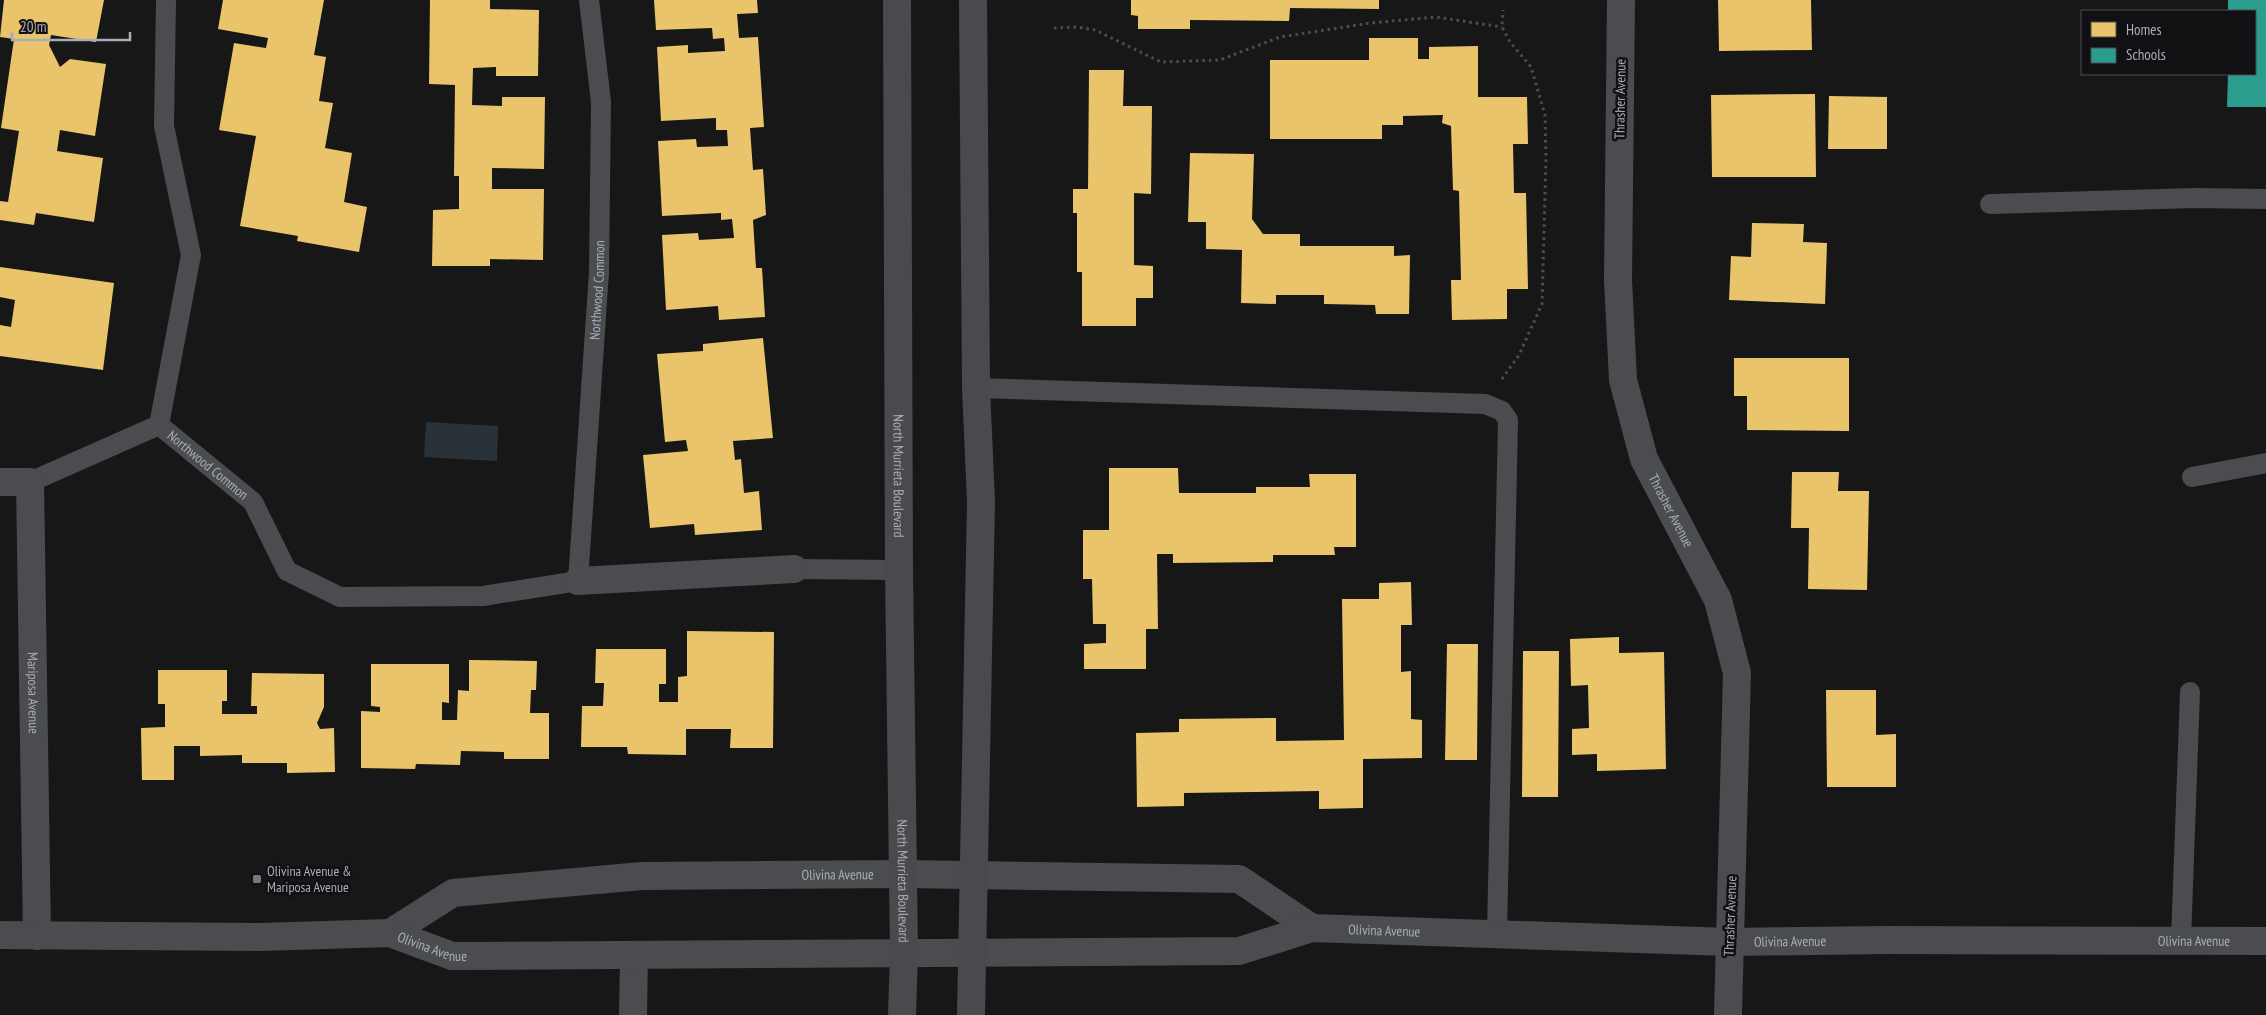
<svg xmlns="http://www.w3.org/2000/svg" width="2266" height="1015" viewBox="0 0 2266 1015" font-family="'PT Sans Narrow',sans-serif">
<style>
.water{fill:#2a3239}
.homes{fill:#e9c46a}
.schools{fill:#2a9d8f}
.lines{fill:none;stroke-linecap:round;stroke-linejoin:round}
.path{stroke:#4d4e52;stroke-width:3;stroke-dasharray:2.5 4;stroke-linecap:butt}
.service{stroke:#4b4c50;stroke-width:20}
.minor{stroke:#4b4c50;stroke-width:28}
.tertiary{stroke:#4b4c50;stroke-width:28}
.secondary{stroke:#4a4a4e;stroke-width:28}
.poi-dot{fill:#757880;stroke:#111113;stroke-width:2}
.labels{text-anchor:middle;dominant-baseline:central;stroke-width:5;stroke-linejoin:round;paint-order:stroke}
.street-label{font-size:14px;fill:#a8adb8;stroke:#111113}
.poi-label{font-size:14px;fill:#a8adb8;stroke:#111113;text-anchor:start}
</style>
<rect width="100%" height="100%" fill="#171717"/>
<path class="water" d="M426,422L498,426L497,461L424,457Z"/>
<path class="homes" d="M4,0H104L96,42L51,35L49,45L60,67L70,59L106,64L95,136L60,130L57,151L103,158L94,222L36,213L34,225L0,220V201L8,202L19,131L1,128L14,39L0,37Z
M223,0H324L314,55L326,57L319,101L333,103L325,148L352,153L344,202L367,207L359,252L297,241L298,236L240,226L256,136L219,130L234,43L266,48L268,38L218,29Z
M430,0H490V9L539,10L538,76H496V67L473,68L472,105L502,106V97H545L544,169L492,168V189H544L543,260L490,259V266H432L433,210L459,209V176H454L455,85L429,84Z
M654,0H757L758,13L737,14L739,38L758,37L764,127L750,128L753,170L763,169L766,215L753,220L756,268H762L765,317L719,320L718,306L666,310L662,235L698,233L699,240L734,238L732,219L721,220V213L662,216L658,141L696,139L697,147L728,146L727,130H716V118L661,121L657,47L688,45V53L725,51L724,38L713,39L712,28L656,30Z
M1131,0H1379V9L1290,8L1289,21L1190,20V29H1138V16L1131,15Z
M1718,0H1811L1812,50L1719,51Z
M1369,38H1418V59H1429V47L1478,46V97H1527L1528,144H1513L1514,193H1526L1528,289H1507V319L1452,320L1451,280H1461L1459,191L1453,190L1451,126L1442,123L1443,115L1403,116V125H1382V139H1270V60H1369Z
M1089,70H1124L1123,106H1152L1151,194L1134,193V265L1153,266V298H1136V326H1082V272H1077V213H1073V189H1088Z
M1815,94L1816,177H1712L1711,95Z
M1829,96L1887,97V149H1828Z
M1190,153L1254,154L1252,219L1263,234H1300V246H1394V256L1410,255L1409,314H1376L1375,305L1324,304V295H1276V304L1241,303L1242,250L1206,249V222H1188Z
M1752,223L1804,224L1803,242L1827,243L1825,304L1729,300L1731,256L1751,257Z
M0,267L114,283L103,370L0,356V325L11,327L15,300L0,297Z
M763,338L773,438L733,441L735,460L741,459L744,493L759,491L762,530L695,535L694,524L650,528L643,455L688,451L686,440L665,442L657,354L703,351V344Z
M1734,358H1849V431L1747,430V396H1734Z
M1109,468H1178L1179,493H1256V487H1310L1309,474H1356V547H1334L1335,555H1273V562L1173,563V554H1157L1158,629H1146V669H1084V644L1106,643V624H1093L1092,579H1083V530H1109Z
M1792,472H1839L1838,491H1869L1867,590L1808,589L1809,528H1791Z
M1411,582L1412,625H1401V672L1411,671V719L1422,720V758L1363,759V808L1319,809V791L1184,793V806L1137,807L1136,733L1179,732V719L1276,718V741L1344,740L1342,599H1379V583Z
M687,631L774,632L773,748H730L731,729H686V755L628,754L627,747H581L582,706H603L604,683H595L596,649H666V684H659V702H678V677L687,676Z
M1619,637V653L1664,652L1666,769L1597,771V754L1572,755V729L1589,728L1588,685L1571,686L1570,639Z
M1447,644H1478L1477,760H1445Z
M1523,651H1559L1558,797H1522Z
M469,660L537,661L536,690H531L530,713H549V759H504V752L461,751L460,765L416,764L415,769L361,768V711L380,712V707L371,706V664H449V703L442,702V720H457L458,690L469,691Z
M158,670H227V701H222V714H257V706H251L252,673L324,674V707L317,723L320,729L334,728L335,772L287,773V763H242V755L200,756V746H174V780H142L141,728L165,727V704H158Z
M1826,690H1876V735L1896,734V787H1827Z"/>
<path class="schools" d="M2228,0H2266V107H2227L2228,74H2255V11H2228Z"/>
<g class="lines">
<path class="path" d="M1054,28L1077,27L1095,30L1161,62L1220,60L1280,37L1371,23L1436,17L1502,27
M1502,379L1519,355L1542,304L1546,158L1545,115L1531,67L1510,42L1502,27L1503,10"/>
<g class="service">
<path id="s1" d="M166,0L164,126L191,255L159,425L253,502L287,571L340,597L483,596L578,581L599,272L601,102L589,0"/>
<path d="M1990,204L2195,198L2266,199"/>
<path d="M976,388L1485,404L1502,411L1508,420L1497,934"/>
<path d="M2192,477L2266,463"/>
<path d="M30,482L159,425"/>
<path d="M794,569L899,570"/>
<path d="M2181,940L2190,692"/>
</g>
<g class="minor">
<path id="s2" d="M1621,0L1618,280L1623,380L1644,459L1718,600L1737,673L1728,1015"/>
<path id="s3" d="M0,482H30L37,936"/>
<path d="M578,581L794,569"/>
<path d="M633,1015L634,956"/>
</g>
<g class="tertiary">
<path id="s4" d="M390,933L453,893L642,876L903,874L1239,879L1312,928"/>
<path id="s5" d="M0,935L260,937L390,933L452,956L1239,951L1312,928L1729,942L1886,940L2266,941"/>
</g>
<g class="secondary">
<path id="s6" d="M897,0L899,570L904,953L902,1015"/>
<path d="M971,1015L981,502L976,388L973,0"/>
</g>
</g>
<rect class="poi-dot" x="252" y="874" width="10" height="10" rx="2.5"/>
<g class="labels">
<g class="street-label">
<text transform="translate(1620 99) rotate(-89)">Thrasher Avenue</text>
<text stroke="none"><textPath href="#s1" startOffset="1219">Northwood Common</textPath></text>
<text stroke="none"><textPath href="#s1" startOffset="494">Northwood Common</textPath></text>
<text stroke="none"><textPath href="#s6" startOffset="476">North Murrieta Boulevard</textPath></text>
<text stroke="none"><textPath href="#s2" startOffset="520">Thrasher Avenue</textPath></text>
<text stroke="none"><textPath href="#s3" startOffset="241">Mariposa Avenue</textPath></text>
<text stroke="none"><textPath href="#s4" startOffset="460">Olivina Avenue</textPath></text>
<text stroke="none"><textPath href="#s6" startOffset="881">North Murrieta Boulevard</textPath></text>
<text transform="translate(1730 916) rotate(-88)">Thrasher Avenue</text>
<text stroke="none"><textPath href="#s5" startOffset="1392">Olivina Avenue</textPath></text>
<text stroke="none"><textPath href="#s5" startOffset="1798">Olivina Avenue</textPath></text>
<text stroke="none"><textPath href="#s5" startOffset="2202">Olivina Avenue</textPath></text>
<text stroke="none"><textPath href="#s5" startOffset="435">Olivina Avenue</textPath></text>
</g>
<g class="poi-label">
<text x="267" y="871">Olivina Avenue &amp;<tspan x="267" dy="16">Mariposa Avenue</tspan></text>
</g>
</g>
<rect x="2081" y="10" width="175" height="65" fill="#111113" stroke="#4d4f55"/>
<rect x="2091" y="22" width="25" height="15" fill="#e9c46a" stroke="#4d4f55"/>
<text x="2126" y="35" font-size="15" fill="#a8adb8">Homes</text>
<rect x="2091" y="48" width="25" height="15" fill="#2a9d8f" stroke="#4d4f55"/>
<text x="2126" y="60" font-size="15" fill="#a8adb8">Schools</text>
<path d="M12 32v8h118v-8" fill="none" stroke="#a8adb8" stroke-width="2.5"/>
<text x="20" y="32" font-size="15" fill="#a8adb8" stroke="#111113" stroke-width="4" paint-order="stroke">20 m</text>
</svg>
